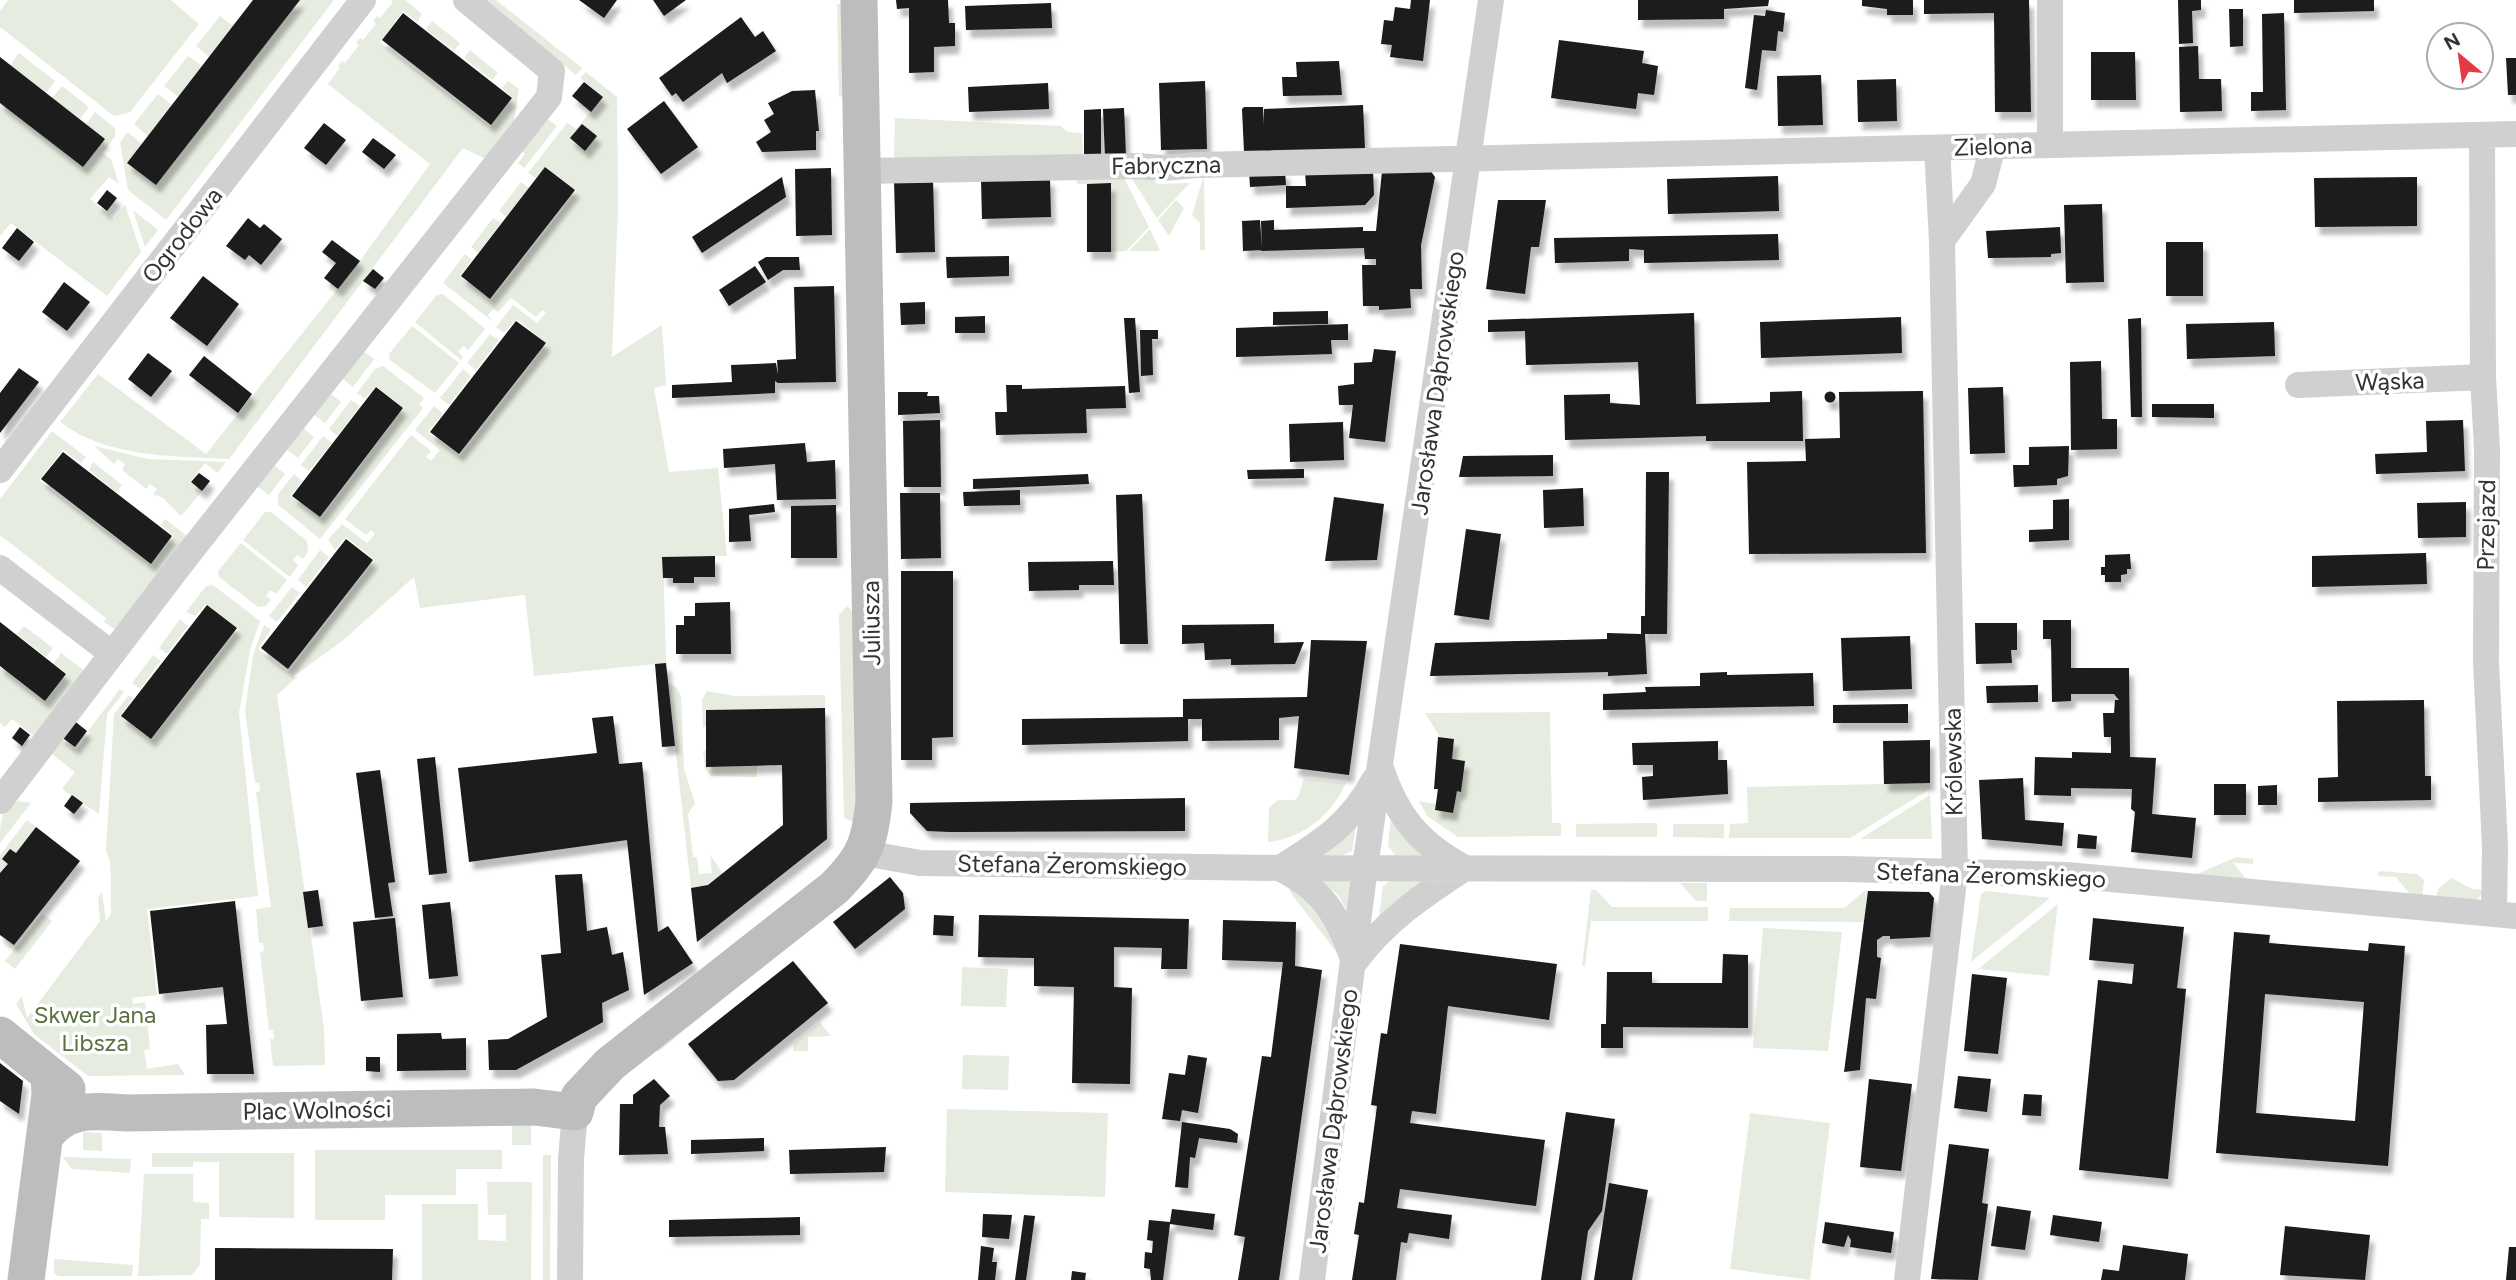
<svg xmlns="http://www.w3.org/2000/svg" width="2516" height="1280" viewBox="0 0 2516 1280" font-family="Figtree,sans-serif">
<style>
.green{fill:#e6ecdf}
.building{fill:#1a1a1a;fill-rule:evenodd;filter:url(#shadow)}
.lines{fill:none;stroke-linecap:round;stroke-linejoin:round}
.street{stroke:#d0d0d0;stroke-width:26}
.secondary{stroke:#bdbdbd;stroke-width:37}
.labels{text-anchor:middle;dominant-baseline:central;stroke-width:7;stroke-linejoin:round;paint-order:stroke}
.street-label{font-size:24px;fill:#333;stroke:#fff}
.park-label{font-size:24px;fill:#56703f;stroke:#fff}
</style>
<defs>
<filter id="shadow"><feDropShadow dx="4.5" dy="8" stdDeviation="2" flood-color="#0004"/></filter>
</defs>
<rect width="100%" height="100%" fill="#fff"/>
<path class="green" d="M8,0H171L199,24L130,112L114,116L0,27V11Z
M300,0H334L166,220L128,190L120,142L128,132L142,144L127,163L156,185Z
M391,0H405L422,14L417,22L403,11L380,42L490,126L513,98L502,88L508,81L519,89L514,121L488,160L463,148L229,459C173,456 107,458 60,422L98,374L206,454L360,261L430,164L328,84L340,68L338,66L342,61L345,63L359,45L356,42L360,38L363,40L376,24L373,21L377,16L380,18L393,2Z
M485,0H496L582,68L576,75Z
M837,4H844V96L839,97Z
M220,16L233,26L209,57L196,46Z
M432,21L460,43L454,51L426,29Z
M470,50L498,73L492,80L464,58Z
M19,53L55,81L46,93L10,65Z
M188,56L202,66L178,97L164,86Z
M586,72L617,97L618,207L612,357L662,325L666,385L654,388L669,472L718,468L727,556L663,557L666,663L534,676L525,595L420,608L414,577L341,642L294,676L296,678L277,695L324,1029L325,1065L273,1066L270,1039H274L273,1030H269L260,952L264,951L263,943H259L256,909L271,907L256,792L260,791L259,783H255L245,711L253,655L264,625L271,630L258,649L288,672L375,560L346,537L335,550L328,540L342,524L367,543L375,534L371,530L366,535L345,519L411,435L431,451L426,457L431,461L440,450L415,430L434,406L443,413L428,432L460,456L547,344L517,319L504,333L496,327L513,305L537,323L546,313L543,310L536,317L511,298L498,312L493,309L488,315L492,321L443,283L465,254L472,260L460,276L491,300L577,191L546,167L536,178L528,173L567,123L576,129L603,97L580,78Z
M62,86L89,107L80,119L52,98Z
M158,94L172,105L148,136L134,124Z
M0,103L83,167L105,139L86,124L95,112L115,128V136L103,153L111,159L119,184L109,177L90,199L114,219L125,205L141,252L107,296L11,223L0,236Z
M544,116L557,126L524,168L518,163L525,154L517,148Z
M895,118L1061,126L1067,132L1082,133L1083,159L894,162Z
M1148,175L1157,184L1190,183L1157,218L1130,176Z
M1204,175L1205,250H1200V223L1192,215Z
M1123,176L1149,227L1126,251L1111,252V184H1077L1076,177Z
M521,182L529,188L506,217L499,211Z
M1176,200L1184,208L1169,236L1158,220Z
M133,210L158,230L145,247Z
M493,218L501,223L478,253L471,247Z
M1150,229L1160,251H1129Z
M443,294L485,329L468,350L464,346L458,352L463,357L461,360L415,322L437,295Z
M412,326L459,363L435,393L390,360L389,354Z
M490,334L499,340L476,370L467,363Z
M363,351L374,359L353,387L342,378Z
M383,366L424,398L419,404L423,408L320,539L278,505V494L294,474L302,481L290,496L321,518L404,408L376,386L365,399L357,393L375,369Z
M463,369L471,376L449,405L440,398Z
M330,393L341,402L325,423L313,414Z
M351,400L360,406L337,436L329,429Z
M303,428L314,437L298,458L286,449Z
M52,431L86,457L81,463L63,450L39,480L151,565L174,536L161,525L165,519L188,537L116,630L104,622L106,618L0,535V499Z
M323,436L332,443L309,471L301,465Z
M94,446L148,459L226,462L217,473L205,463L190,482L202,491L181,516L163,498L153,494L157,489L150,484L146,489L122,470L125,464L118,459L114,464Z
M93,462L122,485L116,492L89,470Z
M274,465L285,474L269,495L257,486Z
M265,512H271L307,541L308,552L303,559L297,555L293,560L298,565L290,577L243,540Z
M241,543L287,580L276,594L270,590L266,596L271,600L266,606L258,607L219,577L218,571Z
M320,550L329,557L306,587L298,580Z
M213,585L260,621L250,650L239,713L258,896L147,909L157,995L132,998L133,1004L145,1002L150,1049L144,1050L147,1069L178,1064L185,1075L88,1076L34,1034L16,1004L22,996L27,1018L100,921L98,898L102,892L106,921L111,914C110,897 114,863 106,851L114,714L129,695L133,698L120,716L151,740L239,629L206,604L195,616L186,612L206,586Z
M292,587L300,593L277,622L269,616Z
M847,606L857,615L858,824L844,818L839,615Z
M180,619L188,626L167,654L159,648Z
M24,626L53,648L46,657L17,634Z
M61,653L85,671L34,736L12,719L5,727L0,723V667L45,702L67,674L54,663Z
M153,655L161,661L140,689L132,683Z
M668,683L676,687L681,696L684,769L695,803L688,814L693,857H697L699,874L712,873L710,855L723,874L708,885L691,888Z
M120,689L124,692L107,714L99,814L62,789L75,772L48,751L59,737L77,750L90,732L88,731Z
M707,691L735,696L825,695V708L706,710V727H703L702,700Z
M1550,712L1552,823H1561V836L1458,837L1427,816L1419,801L1436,804L1435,810L1453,813L1457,791H1461L1465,761L1452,759L1454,739L1440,737L1425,713Z
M703,751H706V767L757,766V777L711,776L705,769Z
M1304,778L1346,783C1332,814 1303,839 1268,842L1269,808L1278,800H1295L1299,795Z
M1930,783V789L1850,838H1729L1730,824L1748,823L1747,787Z
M1930,795L1932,839H1860Z
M18,801L31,803L0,843C0,825 0,807 18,801Z
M1391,816L1434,855H1395L1388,846Z
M27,820L36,827L16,853L2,859L8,864L0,873V855Z
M1357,822L1352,851L1343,855L1313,856Z
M1657,823V837H1576V824Z
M1673,824H1724V838L1673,837Z
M2236,857L2253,859V864L2233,863L2248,881L2193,876Z
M2379,871L2417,874L2424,880L2422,897L2411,896L2396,877L2378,876Z
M1346,877L1350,882L1346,909L1338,895L1316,878Z
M2452,878L2472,889L2486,890L2475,901L2436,899L2438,889Z
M1393,879H1433L1378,923L1383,886Z
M1680,883H1707V901H1696Z
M1291,885L1326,917L1337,953L1290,892Z
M1591,890H1596L1612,907H1708V921H1591L1585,966H1582Z
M1864,891H1868L1864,922L1729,921L1730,908H1845Z
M1986,891L2050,898L1971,962L1981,894Z
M2058,904L2049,976L1978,969Z
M42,914L52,921L15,969L5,961Z
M1763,928L1842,932L1828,1051L1753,1048Z
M798,938L658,1052L653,1046Z
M962,967L1008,969L1006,1007L961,1006Z
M820,1022L831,1036L808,1037V1051H793V1044Z
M963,1055L1009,1056L1008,1090L962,1089Z
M947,1109L1108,1113L1105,1197L945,1192Z
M1750,1113L1830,1123L1810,1280L1730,1269Z
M512,1126H531V1145H512Z
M83,1132L102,1133V1151L83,1150Z
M315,1150H502V1169H456V1195H385V1220H315Z
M152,1153H294V1218L219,1217V1162H193V1167H152Z
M543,1155H551L550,1280H543Z
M63,1157L131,1159L130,1173L72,1169Z
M144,1174H193V1202L209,1203V1219H201L200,1264L192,1275L138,1276Z
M487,1182H532L531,1280H422V1204H478V1240L506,1241V1215H488Z
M54,1259L133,1265L132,1276H58L54,1273Z"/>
<path class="building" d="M253,0H300L156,185L127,163Z
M579,0H617L604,18Z
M653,0H686L664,16Z
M896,0H948L949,23H955V46L934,47V72L909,73V8L897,9Z
M1411,0H1430L1423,61L1390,57L1392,45L1381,44L1384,20L1393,21L1395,7L1410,9Z
M1638,0H1769L1768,6L1724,9V19L1638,20Z
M1862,0H1913V15H1887V9L1862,6Z
M1924,0H2029L2031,112H1995L1994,13L1924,14Z
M2178,0H2201V10L2192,11L2193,43L2179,44Z
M2294,0H2374V11L2294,13Z
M1051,3L1052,28L966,30L965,6Z
M2229,9H2243V46L2230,47Z
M1766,10L1785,13L1783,32L1778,31L1776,51L1762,50L1757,90L1745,88L1754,15L1765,16Z
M403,13L512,98L491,125L382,40Z
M2284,13L2286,110L2251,111V92H2263L2262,14Z
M741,17L755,37L763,31L776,51L727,83L722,73L683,102L676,93L672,96L659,78Z
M1559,40L1644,51L1642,63L1658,66L1654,95L1638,93L1636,109L1551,98Z
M2198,46L2199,79H2221L2222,111L2180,112L2179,47Z
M2091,52H2135L2136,100H2091Z
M0,57L105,139L83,167L0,103Z
M2506,58H2516V95H2508Z
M1339,61L1342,95L1283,96L1282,77H1297L1296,62Z
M1821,75L1823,125L1778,126L1777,76Z
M1896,79L1897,121L1858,122L1857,80Z
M1205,81L1207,149L1161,150L1159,83Z
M584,82L603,97L591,112L572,96Z
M1048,83L1049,109L969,112L968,87Z
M815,90L819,131H816V150L762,152L756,142L771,132L764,120L774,114L768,103L792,91Z
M664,101L698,147L661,174L627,129Z
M1363,105L1365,149L1244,152L1242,109L1244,107H1263L1264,125V109Z
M1124,108L1126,156L1105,157L1103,109Z
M1101,109V156L1084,157V110Z
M324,123L346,140L326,165L304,148Z
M582,124L597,136L585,151L570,138Z
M373,138L396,155L384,169L362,152Z
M545,167L575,190L490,299L461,276Z
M831,168L832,235L796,236L795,169Z
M1373,170L1374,195L1365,205L1286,208V186H1306L1305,172Z
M1430,170L1435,177L1421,245L1422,289H1410L1411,308L1379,310V306H1363L1362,265H1376V259H1365L1364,248L1262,251L1261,221L1274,220V230L1363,227V231H1376L1382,171Z
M1285,171L1286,185L1250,187L1249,172Z
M1778,176L1779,211L1668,214L1667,179Z
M782,177L786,197L702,253L692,237Z
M2417,177V226L2315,227L2314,178Z
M1050,178L1051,217L982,219L981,179Z
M933,180L935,252L896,253L894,181Z
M1111,183V252H1087V184Z
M107,190L117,198L107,211L97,203Z
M1498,200H1546L1539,247H1531L1525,294L1486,289Z
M2102,204L2104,282L2066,283L2064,205Z
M248,218L260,228L264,224L282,239L261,265L249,255L245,260L226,246Z
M1260,220L1262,250L1243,251L1242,221Z
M2060,227L2061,253L2051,254V257L1988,258L1986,231Z
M17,228L34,242L19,261L2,248Z
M1778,234L1779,260L1644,263V250L1629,249V261L1555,263L1554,238Z
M332,240L360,261L338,289L324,278L336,263L322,252Z
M2166,242H2203V296H2166Z
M1009,256V276L947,278L946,257Z
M766,257H799L800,270H783L768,280L758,262Z
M755,266L766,282L729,306L719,290Z
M373,269L384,278L375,289L363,281Z
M203,276L239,304L207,346L170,318Z
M64,282L90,302L67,331L42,312Z
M834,286L836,382L778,383L775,381V393L672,398V385L732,382L731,365L776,363L778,375L777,360L796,359L794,287Z
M925,302V324L901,325L900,303Z
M1328,311V324L1273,325V312Z
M1694,313L1696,404L1770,402V392L1802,391L1803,441H1706V436L1565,440L1564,395L1610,394V403L1640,405L1638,362L1526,365L1525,331L1488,332V320Z
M985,316V333H955V317Z
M1901,317L1902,353L1761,358L1760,322Z
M1124,318H1135L1140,392L1129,393Z
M2141,318L2142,417H2131L2128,319Z
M516,321L546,343L459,454L430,432Z
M2274,322L2275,356L2187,359L2186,324Z
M1348,324V340H1331L1332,354L1236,357V328Z
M1140,330H1158V339H1152L1153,375L1141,376Z
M1374,349L1396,351L1385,442L1349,438L1353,405H1339L1338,386L1354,384V363L1372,362Z
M148,353L172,371L151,397L128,379Z
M204,356L252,394L238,413L189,375Z
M2101,361L2102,419H2117V449L2071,450L2070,362Z
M19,368L39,382L0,433V393Z
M1006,385H1022V389L1125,386L1126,408L1086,409L1087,433L996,435L995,412H1007Z
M376,387L403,408L320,517L292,496Z
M2003,387L2005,453L1970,454L1968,388Z
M1923,391L1926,553L1749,554L1747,462L1806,461L1805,439L1840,438L1839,392Z
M1824.5 397a5.5 5.5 0 1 1 11 0a5.5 5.5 0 1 1-11 0Z
M898,392H928L927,396H939L940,413L898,415Z
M2152,404H2214V418L2152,417Z
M940,420L941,487H904L903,421Z
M2463,420L2465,471L2376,474L2375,454L2427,452L2426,421Z
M1343,422L1344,460L1290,462L1289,424Z
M805,443L807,462L835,460L836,499L777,500L775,464L724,468L723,449Z
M2069,446L2068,476L2057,479V485L2014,487L2013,465H2029V447Z
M63,452L172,536L151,564L41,479Z
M1553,455V476L1459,477L1463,456Z
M1304,469V478L1248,479L1247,470Z
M1646,472H1669L1667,634H1645L1647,674L1608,676V672L1430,676L1435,643L1607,639V633L1641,634V616H1645Z
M199,473L210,481L202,491L191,482Z
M1088,474L1089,484L973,489V479Z
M1583,488L1584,526L1544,528L1543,490Z
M1020,490V505L964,506L963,492Z
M900,493H940L941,558L901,559Z
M1142,494L1148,644H1120L1116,495Z
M1334,497L1384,504L1377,560L1325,561Z
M2069,499V540L2029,542V530L2053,529V500Z
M2466,502V537L2418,538L2417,503Z
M774,504L775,512L749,515L751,541L729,542V509Z
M836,505L837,558H791V506Z
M1466,529L1501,534L1489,620L1454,615Z
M346,539L373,560L288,669L261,648Z
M2426,553L2427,584L2312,587V556Z
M2130,554L2131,569H2127V574L2121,575V582H2105V575H2101V567H2105V555Z
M715,556V577H694V583H673V578H663L662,557Z
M1113,561L1114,585H1079V590L1029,591L1028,562Z
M901,571H953V737L932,738V760H901Z
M730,602L731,654H676V625H684V616H695V603Z
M207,605L237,628L151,739L121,716Z
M2043,620H2071V668H2129L2130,757L2156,758L2152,814L2196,818L2192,858L2131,852L2135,812L2131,809L2132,789L2071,788V796L2034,795L2035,757L2072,758V752L2111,753V737H2104L2103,713H2114L2115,700H2119L2114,694H2071V701L2052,702L2051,639H2043Z
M0,622L66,674L45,701L0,666Z
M1975,623H2017V650H2011L2012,663L1976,664Z
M1274,624V643L1304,642L1295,664L1231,665V659L1205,660L1204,643L1182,644V625Z
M1910,636L1912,689L1843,691L1841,638Z
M1311,640L1367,641L1349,775L1294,768L1299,716L1279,718V740L1202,741V719H1188V741L1022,745V719L1183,717V699L1307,697Z
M666,663L675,746L662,747L655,664Z
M1727,672V675L1813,673L1814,706L1603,710V694L1646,692L1645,687L1700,686V673Z
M2038,685V702L1987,703L1986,686Z
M2424,700L2425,776H2431V800L2318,802V778L2338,777L2337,701Z
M1908,704V723H1833V705Z
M825,708L827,839L697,942L691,888L708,885L783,825L782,765L706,767V710Z
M613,716L619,764L642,762L658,932L668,926L693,963L644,995L627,840L469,862L458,768L597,753L592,718Z
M72,719L87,731L75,747L60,736Z
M20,727L30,735L22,746L12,738Z
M1438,737L1454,739L1452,759L1465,761L1461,792L1457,791L1453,813L1435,810L1438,789H1434Z
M1930,740V783L1884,784L1883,741Z
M1718,741V760H1727L1728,794L1643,800L1642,777L1653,776V765H1633L1632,743Z
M435,757L447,873L429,875L417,759Z
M380,770L395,882L388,883L393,916L375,918L356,773Z
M2023,778L2025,820L2064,823L2062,846L1982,839L1979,780Z
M2214,784H2246V815H2214Z
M2277,785V805H2258V786Z
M72,795L83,803L74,814L64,806Z
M1185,798V831L950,832L927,831L910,813V803Z
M36,827L80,861L14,945L0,935V873L8,864L2,859L10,849L16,853Z
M2078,834L2097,836L2096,849L2077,848Z
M582,874L587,931L607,927L612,955L623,952L629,990L602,1003L603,1022L516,1070H489L488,1040L508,1039L547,1017L541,955L561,953L555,875Z
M890,877L903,893L905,909L855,949L833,922Z
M318,890L323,926L308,928L303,892Z
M1868,891L1929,892L1934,898L1930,937L1890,939V936H1883L1877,940V957L1881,958L1876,999L1866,998L1860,1070L1844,1072Z
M235,901L254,1074H207L206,1025L227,1024L223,987L159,994L150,911Z
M450,902L458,976L429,979L422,905Z
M934,915L954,916L953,936L933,935Z
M979,915L1189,919L1187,969H1161L1162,948L1114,947V987L1132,988L1130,1084L1072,1083L1074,987L1034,986V958L978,957Z
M395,918L403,997L361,1001L353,922Z
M2093,918L2184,927L2177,988L2186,989L2168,1179L2079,1170L2098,980L2132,984L2134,964L2089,960Z
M1223,920L1296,922L1295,966L1322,970L1279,1280H1238L1245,1237L1234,1235L1262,1056L1271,1057L1283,962L1222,960Z
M2234,932L2270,935L2269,943L2368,951L2369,943L2405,946L2388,1166L2216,1153ZM2265,994L2364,1002L2355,1121L2256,1113Z
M1400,944L1557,964L1549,1020L1448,1006L1436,1114L1412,1111L1410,1123L1545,1140L1536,1206L1400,1189L1397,1208L1452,1215L1449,1239L1409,1233L1407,1243L1401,1242L1396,1280H1352L1359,1235L1354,1234L1359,1202L1364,1203L1377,1106L1371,1105L1381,1033L1387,1034Z
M1723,954L1748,955V1028L1623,1027V1048H1601V1024H1606L1607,972H1652V983H1722Z
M793,961L828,1003L734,1080L718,1081L688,1044Z
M1972,974L2007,978L1998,1054L1964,1051Z
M441,1033L442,1039L466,1038V1070L397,1071V1034Z
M1188,1055L1207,1058L1198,1113L1182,1110L1180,1121L1162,1119L1169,1073L1185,1075Z
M366,1057H380V1072L366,1071Z
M0,1063L23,1081L19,1114L0,1101Z
M1958,1076L1991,1079L1987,1112L1954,1108Z
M654,1079L670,1096L660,1105L659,1127H665L668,1154L619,1155L620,1104H633V1095Z
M1869,1079L1912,1084L1901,1171L1860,1167Z
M2024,1094L2042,1095L2041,1116L2022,1115Z
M1566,1112L1615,1119L1602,1211L1588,1231L1581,1280H1541Z
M1182,1122L1230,1129L1238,1134L1237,1143L1199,1138L1195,1158L1190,1157L1188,1188L1175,1187Z
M764,1138V1151L691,1154V1140Z
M1949,1144L1989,1149L1982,1203L1988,1204L1978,1280L1931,1279Z
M886,1147L884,1172L790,1174L789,1150Z
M1609,1183L1648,1190L1632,1280H1594Z
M1997,1206L2031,1211L2025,1250L1991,1246Z
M1172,1209L1215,1214L1213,1230L1170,1224L1163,1280H1151L1150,1269L1144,1268L1145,1252L1152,1253L1153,1241L1147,1240L1149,1220L1170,1222Z
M983,1214L1012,1215L1009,1239L982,1237Z
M1024,1215L1035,1216L1026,1280H1015Z
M2053,1215L2102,1222L2099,1242L2050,1235Z
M800,1217V1235L669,1237V1220Z
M1825,1222L1894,1232L1891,1253L1850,1247L1851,1240L1848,1235L1844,1247L1822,1243Z
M2285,1226L2370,1235L2365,1280L2280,1275Z
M2123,1245L2188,1254L2185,1280H2101L2103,1269L2119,1271Z
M981,1246L994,1248L992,1262H997L995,1280H978Z
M2509,1247H2516V1280H2506Z
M215,1248L393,1249L392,1280H215Z
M1072,1271L1086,1273L1085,1280H1071Z"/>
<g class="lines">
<path class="street" d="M2050,0V145
M2482,135L2483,377L2487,449L2486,662L2495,847L2494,914
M862,171L1137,166L1163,168L1197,165L2516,134
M1942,241L1983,184L1993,146
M2298,385L2483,377
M0,470L363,0
M0,568L111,653
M0,801L186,557L549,97L552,71L466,0
M864,853L920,863L1280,868L1846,869L2067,875L2516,916
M1280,868C1321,842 1350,825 1374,780
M1281,869C1324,891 1337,914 1353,959
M1354,963C1385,921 1422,896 1465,868C1420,844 1397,817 1381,768
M570,1280L571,1159L575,1112
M1312,1280L1365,867L1491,0
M1907,1280L1955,872L1942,241L1937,148"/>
<path class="secondary" d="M0,1035L67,1089
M45,1136C67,1107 93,1111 126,1113L534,1107L575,1112L579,1097L610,1064L834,888C864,858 870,843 874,801L859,0
M26,1280L50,1094L49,1075"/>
</g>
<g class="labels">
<g class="street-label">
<text transform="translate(1993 146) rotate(-2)">Zielona</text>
<text transform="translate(1166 165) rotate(-1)">Fabryczna</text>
<text transform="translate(182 235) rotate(-52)">Ogrodowa</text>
<text transform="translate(2390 381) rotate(-2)">Wąska</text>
<text transform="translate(1437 383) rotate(-82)">Jarosława Dąbrowskiego</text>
<text transform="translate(2486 525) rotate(-89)">Przejazd</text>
<text transform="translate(871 623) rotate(-91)">Juliusza</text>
<text transform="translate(1953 762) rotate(-91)">Królewska</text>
<text transform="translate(1072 865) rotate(1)">Stefana Żeromskiego</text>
<text transform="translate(1991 875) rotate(2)">Stefana Żeromskiego</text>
<text transform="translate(317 1110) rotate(-1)">Plac Wolności</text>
<text transform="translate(1333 1121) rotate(-83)">Jarosława Dąbrowskiego</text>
</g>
<g class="park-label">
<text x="95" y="1014">Skwer Jana<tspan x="95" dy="28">Libsza</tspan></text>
</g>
</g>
<g transform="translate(2460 56) rotate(331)"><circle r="33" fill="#ffffff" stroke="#adadad" stroke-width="2"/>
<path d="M0-5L12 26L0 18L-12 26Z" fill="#e63946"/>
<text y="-10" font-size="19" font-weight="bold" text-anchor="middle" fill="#333333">N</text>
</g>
</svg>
